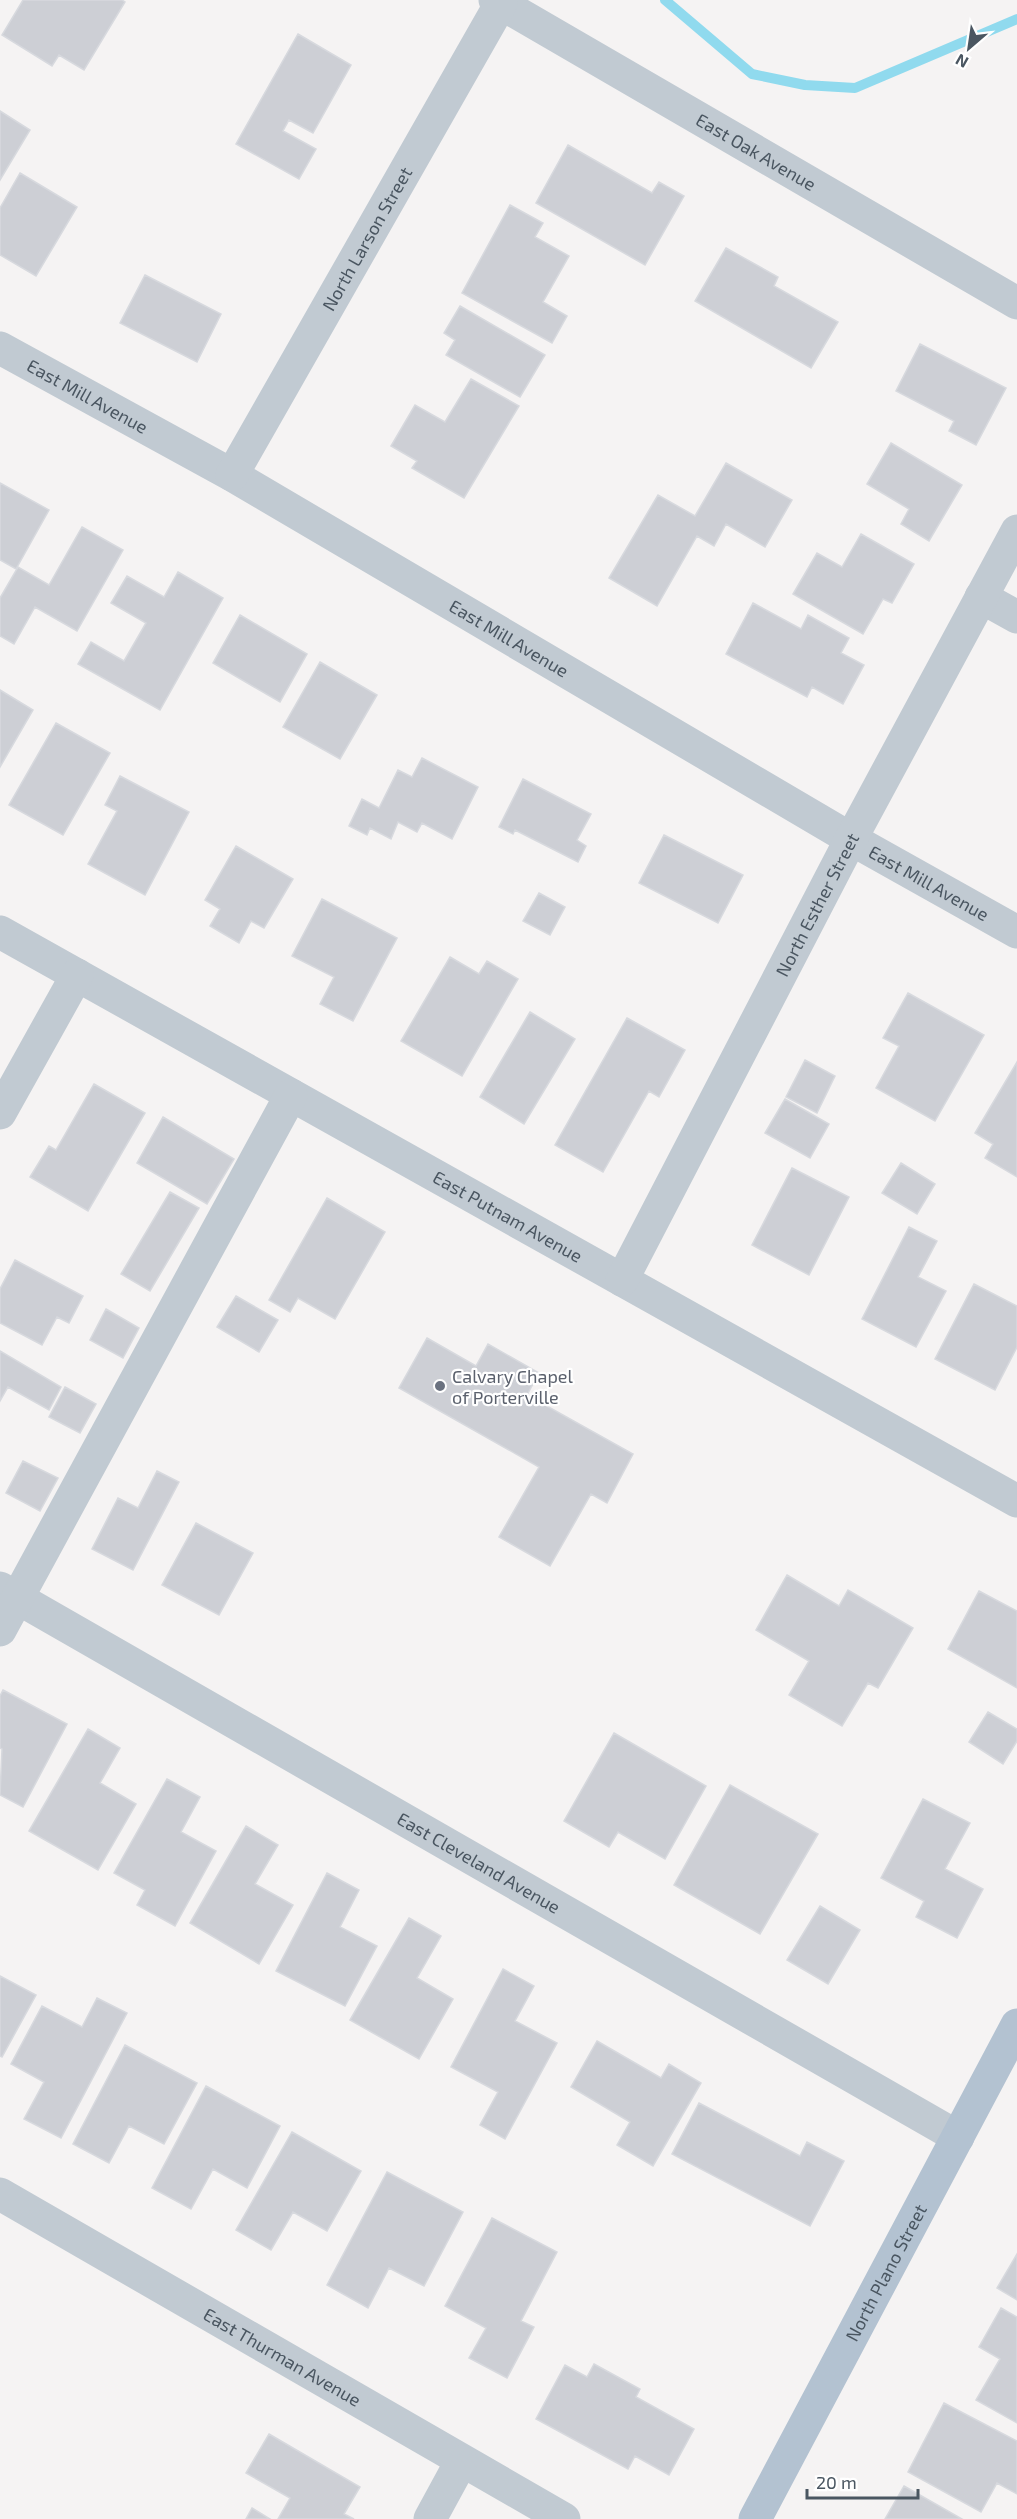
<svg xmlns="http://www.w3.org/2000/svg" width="1017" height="2519" viewBox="0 0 1017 2519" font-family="'Exo 2',sans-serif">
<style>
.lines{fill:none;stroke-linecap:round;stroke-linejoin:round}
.stream{stroke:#90daee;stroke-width:10}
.building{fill:#cdcfd5;stroke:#d7d9de;stroke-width:1.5}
.minor{stroke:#c1cad2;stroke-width:33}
.major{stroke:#b3c2d1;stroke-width:33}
.worship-dot{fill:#6b7280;stroke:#fff;stroke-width:2}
.labels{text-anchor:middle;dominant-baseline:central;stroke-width:4.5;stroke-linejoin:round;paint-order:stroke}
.street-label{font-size:18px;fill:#4a5661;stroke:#fff}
.worship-label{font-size:18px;fill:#5b616d;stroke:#fff;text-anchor:start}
</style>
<rect width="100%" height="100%" fill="#f5f3f3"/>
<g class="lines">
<path class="stream" d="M665,0L752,74L805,85L855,88L1017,19"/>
</g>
<path class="building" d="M23,0H122L125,2L84,70L59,55L52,66L2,35Z
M298,34L351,65L313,133L289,120L283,131L316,149L299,179L236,144Z
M0,111L30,130L0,180Z
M568,145L652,193L659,182L684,196L645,265L536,203Z
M20,173L77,207L36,276L0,255V208Z
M510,205L543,223L535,237L569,256L543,302L567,316L552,343L462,293Z
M726,248L778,277L774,286L838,322L811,368L695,301Z
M145,275L221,314L197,362L120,323Z
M460,306L545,355L520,397L446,355L455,340L444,333Z
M920,344L1006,388L976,445L949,431L954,421L896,391Z
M471,379L519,406L464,498L412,468L417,461L391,446L415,405L445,422Z
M891,443L962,485L929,541L901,524L909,509L867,484Z
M726,463L792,500L765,547L726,524L714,546L697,536L657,606L609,578L658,495L695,516Z
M0,483L49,510L16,569L0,560Z
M82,527L123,550L77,631L35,607L14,644L0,636V598L18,567L49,585Z
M861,534L914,564L892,603L883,599L863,634L793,594L817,553L842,567Z
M178,572L223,598L160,710L78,664L91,642L124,661L146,623L111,603L127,576L164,597Z
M753,603L801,629L808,615L849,638L841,653L864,665L843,704L812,687L807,697L726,654Z
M240,615L307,654L280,702L213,663Z
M320,662L377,695L340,759L283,727Z
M0,690L33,710L0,767Z
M56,723L110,753L63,835L9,805Z
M422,758L478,787L452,839L422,823L417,832L398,822L391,839L370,828L367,835L349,826L362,799L379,808L398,770L412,777Z
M120,776L189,812L145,895L88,864L117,811L105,805Z
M523,779L591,814L577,840L586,846L578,862L515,830L513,834L499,827Z
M664,835L743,875L718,923L639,883Z
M236,846L293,879L264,928L251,921L239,943L210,926L220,909L205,900Z
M539,893L565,907L550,935L523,921Z
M322,899L397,938L353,1021L320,1004L334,977L292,956Z
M450,957L479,974L487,961L518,979L462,1076L401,1041Z
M908,993L984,1035L935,1121L876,1088L899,1046L883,1038Z
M530,1012L575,1039L524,1124L480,1097Z
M627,1018L685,1050L659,1097L649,1091L603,1172L555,1145Z
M805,1060L835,1076L817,1113L786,1097Z
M1017,1062V1177L985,1158L993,1144L975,1133Z
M94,1084L145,1113L88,1211L30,1177L49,1146L56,1150Z
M785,1099L829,1124L810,1158L765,1133Z
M163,1117L234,1159L207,1204L137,1163Z
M901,1163L935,1184L917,1214L882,1193Z
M792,1168L849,1197L809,1275L752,1245Z
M170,1192L199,1208L150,1291L121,1274Z
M327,1198L385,1232L335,1319L298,1298L290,1312L269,1300Z
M909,1227L937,1241L918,1277L946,1291L916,1347L862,1319Z
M15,1260L83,1296L69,1323L57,1317L42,1345L0,1323V1289Z
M974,1284L1017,1306V1347L995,1390L935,1359Z
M236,1296L278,1320L259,1352L217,1327Z
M106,1309L139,1328L123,1358L90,1340Z
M427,1338L476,1366L488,1344L539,1373L527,1395L633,1454L607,1503L591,1494L550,1566L499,1537L539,1467L399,1388Z
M0,1351L61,1387L49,1410L8,1387L0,1401Z
M65,1387L96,1404L80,1433L49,1417Z
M23,1461L58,1478L40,1511L6,1493Z
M157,1471L179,1482L133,1570L92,1549L118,1498L138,1508Z
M196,1523L253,1553L219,1615L162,1585Z
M787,1575L839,1606L848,1590L913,1628L878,1688L868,1683L842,1726L789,1695L809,1661L756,1630Z
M979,1591L1017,1611V1688L948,1649Z
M3,1690L67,1724L23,1807L0,1795L2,1749L0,1748V1696Z
M988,1712L1017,1729V1741L1003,1764L969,1742Z
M88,1729L120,1748L100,1783L136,1804L98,1870L29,1831Z
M614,1733L706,1786L665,1859L618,1832L609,1847L564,1821Z
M167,1779L200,1797L181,1832L216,1851L175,1926L137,1905L145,1890L114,1873Z
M730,1785L818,1834L760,1934L674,1885Z
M923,1799L970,1823L945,1869L983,1889L957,1938L916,1917L924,1901L881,1878Z
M246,1826L278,1845L255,1884L293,1905L259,1964L190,1923Z
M327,1873L359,1890L340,1927L377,1946L345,2006L276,1971Z
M820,1906L860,1930L828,1984L787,1960Z
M409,1918L441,1936L417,1978L453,1999L419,2059L350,2020Z
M503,1969L534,1986L515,2021L557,2043L505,2139L480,2125L498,2092L451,2067Z
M0,1976L36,1995L2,2057L0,2056Z
M97,1998L127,2013L61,2138L24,2119L44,2082L11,2064L42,2006L82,2027Z
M597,2041L661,2078L669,2064L701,2083L653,2166L617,2145L630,2122L571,2087Z
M125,2045L197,2083L164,2144L129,2126L109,2163L73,2144Z
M206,2086L280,2126L247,2188L213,2169L191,2209L152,2188Z
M699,2103L800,2156L807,2142L844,2161L810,2226L672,2154Z
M292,2132L361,2171L327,2231L293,2212L271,2250L236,2230Z
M387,2172L463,2212L424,2286L389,2268L368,2308L327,2285Z
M492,2218L557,2252L521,2321L534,2327L507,2378L469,2358L486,2328L445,2306Z
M1017,2254V2300L997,2288Z
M1001,2308L1017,2317V2423L976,2400L1000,2359L979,2347Z
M594,2364L640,2389L636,2397L694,2429L669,2475L635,2456L628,2469L536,2419L565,2365L587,2377Z
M944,2403L1017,2441V2494L997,2483L981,2512L908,2472Z
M269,2434L360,2487L344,2514L354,2519H278L290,2498L246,2473Z
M904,2486L962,2519H885Z
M252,2508L270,2519H246Z"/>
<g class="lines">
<g class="minor">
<path id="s1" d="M495,0L1017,303"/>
<path id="s2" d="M0,348L232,475L851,839L1017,932"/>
<path id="s3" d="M232,475L501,3"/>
<path d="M981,597L1017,617"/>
<path id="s4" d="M0,932L1017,1501"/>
<path d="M0,1113L77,975"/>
<path id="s5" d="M622,1280L851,839L1017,531"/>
<path id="s6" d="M0,1588L958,2137"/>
<path d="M0,1630L291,1095"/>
<path id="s7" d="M0,2194L564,2519"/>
<path d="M430,2519L461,2462"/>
</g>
<path class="major" id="s8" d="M755,2519L1017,2025"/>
</g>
<circle class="worship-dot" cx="440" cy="1386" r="6"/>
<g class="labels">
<g class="street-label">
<text stroke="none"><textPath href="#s1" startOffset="302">East Oak Avenue</textPath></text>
<text stroke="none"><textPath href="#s3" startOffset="272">North Larson Street</textPath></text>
<text stroke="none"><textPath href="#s2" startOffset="100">East Mill Avenue</textPath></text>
<text stroke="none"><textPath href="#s2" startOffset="586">East Mill Avenue</textPath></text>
<text stroke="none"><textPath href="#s2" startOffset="1072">East Mill Avenue</textPath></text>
<text stroke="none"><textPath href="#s5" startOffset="423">North Esther Street</textPath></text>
<text stroke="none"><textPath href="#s4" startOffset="582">East Putnam Avenue</textPath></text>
<text stroke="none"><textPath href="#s6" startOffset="552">East Cleveland Avenue</textPath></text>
<text stroke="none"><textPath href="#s8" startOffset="279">North Plano Street</textPath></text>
<text stroke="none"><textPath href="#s7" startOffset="326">East Thurman Avenue</textPath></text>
</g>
<g class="worship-label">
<text x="452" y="1376">Calvary Chapel<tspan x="452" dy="21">of Porterville</tspan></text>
</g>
</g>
<g transform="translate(969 48) rotate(209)" stroke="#ffffff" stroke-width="4.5" paint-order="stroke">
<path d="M0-4.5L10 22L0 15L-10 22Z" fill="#4a5661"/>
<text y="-9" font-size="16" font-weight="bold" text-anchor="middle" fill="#4a5661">N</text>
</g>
<path d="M807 2489v9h111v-9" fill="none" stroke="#4a5661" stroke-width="3"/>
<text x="816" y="2489" font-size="18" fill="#4a5661" stroke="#ffffff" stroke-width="4.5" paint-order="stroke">20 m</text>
</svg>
